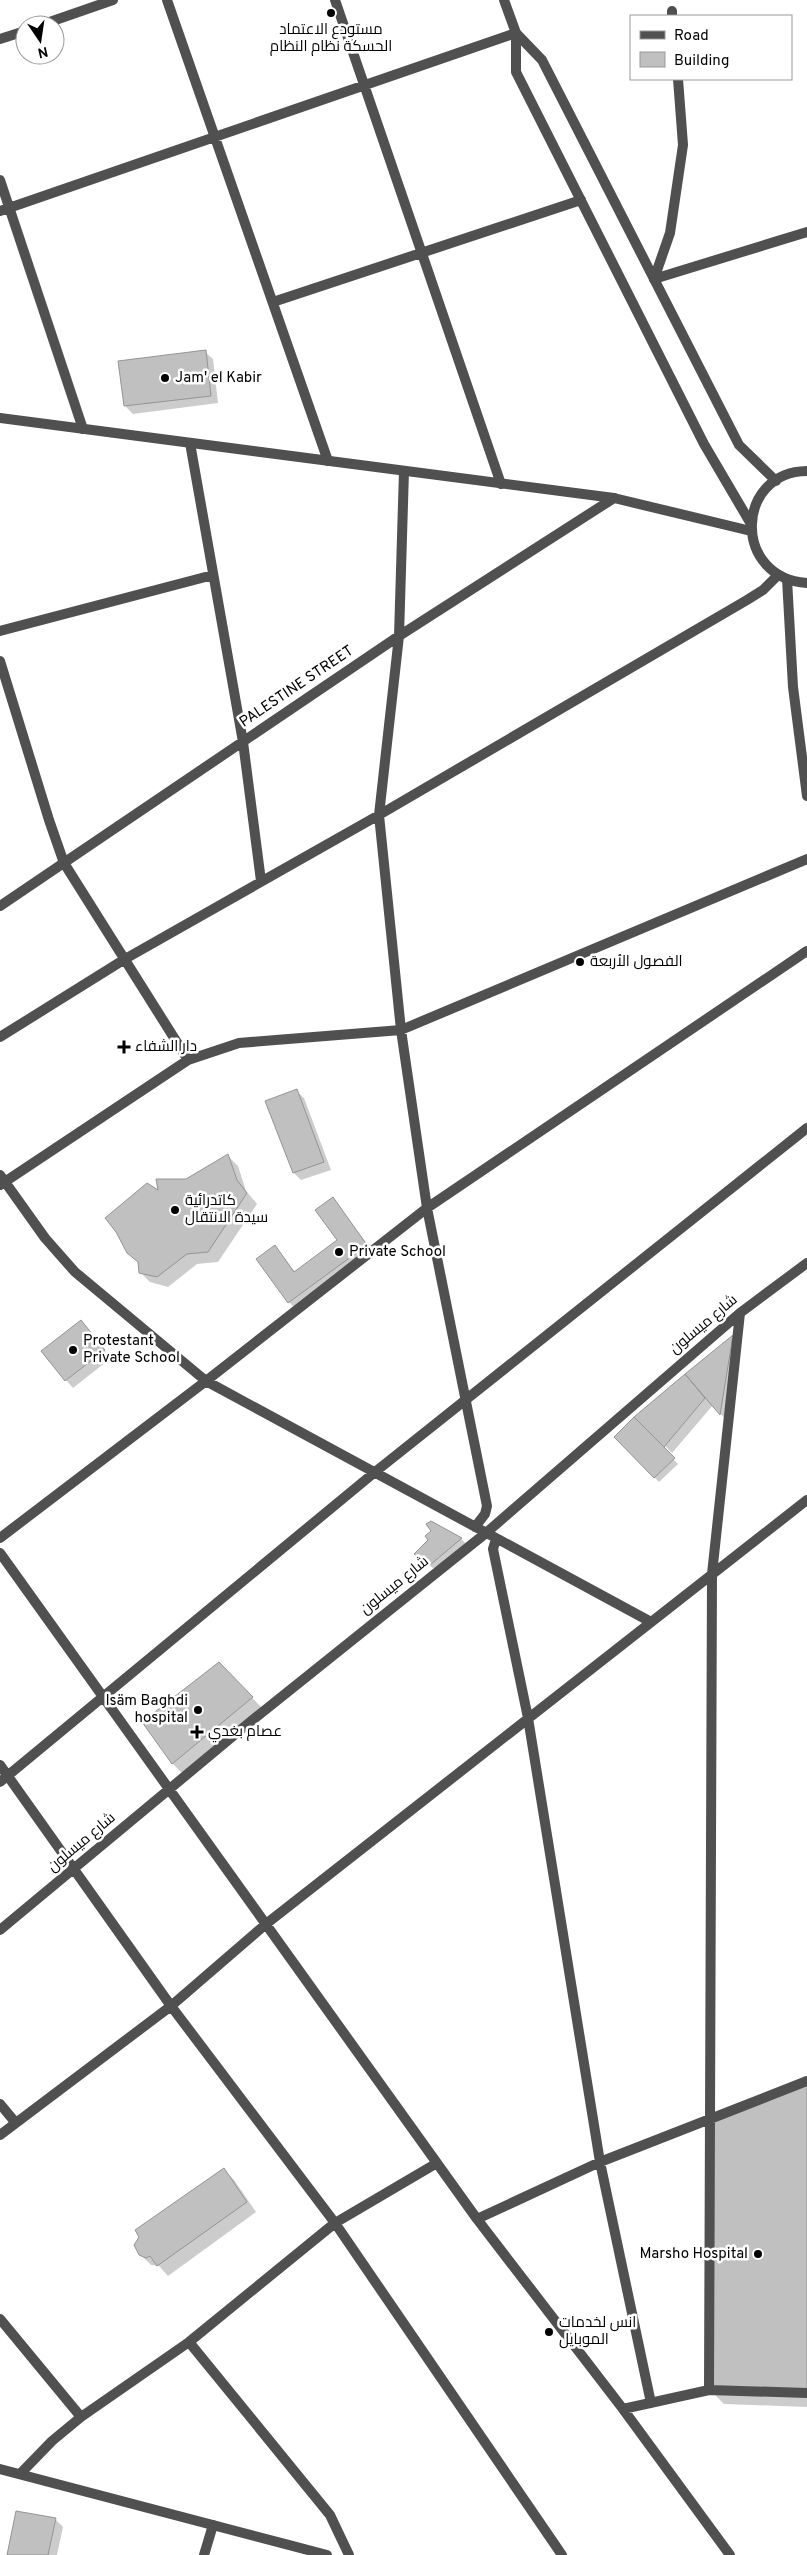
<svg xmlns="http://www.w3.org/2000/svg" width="807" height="2555" viewBox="0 0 807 2555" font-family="Overpass,Cairo,sans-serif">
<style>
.shadow{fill:#0003}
.building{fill:#c0c0c0;stroke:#949494}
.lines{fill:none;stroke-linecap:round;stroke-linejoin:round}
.service{stroke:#505050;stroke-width:10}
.minor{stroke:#505050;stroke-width:10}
.tertiary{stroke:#505050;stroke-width:10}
.poi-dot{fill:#000;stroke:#fff;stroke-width:2}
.labels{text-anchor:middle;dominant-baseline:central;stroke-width:5;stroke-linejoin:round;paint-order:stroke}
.poi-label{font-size:15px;fill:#000;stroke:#fff;text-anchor:start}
.street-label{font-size:15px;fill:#000;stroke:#fff}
</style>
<rect width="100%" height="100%" fill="#fff"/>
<path class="shadow" d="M205,352L213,359L218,403L133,414L125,406Z
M296,1091L304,1098L331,1170L301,1180L294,1173Z
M228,1156L238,1166L246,1191L257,1204L218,1262L197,1264L168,1287L150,1282L140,1272L139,1263L128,1252L160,1193Z
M333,1199L374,1253L296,1309L289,1302L275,1247L295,1272L339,1240Z
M81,1322L111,1358L73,1388L66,1380Z
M733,1336L725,1419L713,1405L672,1453L648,1429L646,1431L678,1464L659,1482L615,1437Z
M461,1539L469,1546L438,1572L416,1554Z
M219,1664L266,1712L187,1778L173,1764L144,1722Z
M807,2082V2407L724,2404L710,2390Z
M224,2170L234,2180L256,2212L168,2276L159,2266L151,2265L140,2254Z
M17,2512L56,2520L63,2527L57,2555H8Z"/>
<path class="building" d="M206,350L211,396L124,406L118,361Z
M297,1089L324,1162L293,1173L265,1101Z
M228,1154L237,1180L247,1193L208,1252L187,1254L157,1277L139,1273L138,1262L127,1253L116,1232L105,1218L147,1183L158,1190L156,1179H186Z
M333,1197L367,1245L288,1303L256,1259L275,1245L294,1272L337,1240L315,1210Z
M81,1320L105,1350L65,1381L41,1351Z
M733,1335L720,1415L685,1374Z
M685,1374L705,1398L664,1447L634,1417Z
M634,1417L675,1458L654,1478L614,1437Z
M431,1521L462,1538L430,1565L414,1554L428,1540L425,1536L431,1531L426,1524Z
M219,1662L253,1697L172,1764L142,1722Z
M807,2081V2393L709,2390L710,2118Z
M224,2168L247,2202L157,2266L150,2256L146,2258L139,2255L134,2245L139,2237L135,2230Z
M16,2511L56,2518L48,2555H7Z"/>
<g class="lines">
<path class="service" d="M672,11V16
M654,279L670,233L683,145L678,79
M654,279L807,232"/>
<path class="minor" d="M167,0L328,461
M335,0L501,484
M41,25L113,0
M0,39L25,31
M0,180L83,429
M0,211L516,33
M273,302L581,200
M190,443L243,742L261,881
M404,471L399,636L379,815L401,1030L427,1208L487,1506L485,1514L475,1527
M0,631L213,575
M0,661L49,820L64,863L188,1060
M0,906L399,636L614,498
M0,1037L125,959L379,815L747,600L763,590L778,575
M0,1175L45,1238L75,1272L206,1381L651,1622
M0,1185L188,1060L239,1043L401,1030L807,859
M0,1538L206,1381L427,1208L807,951
M496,1539L493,1549L528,1718L600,2162L651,2403
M0,1553L477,2219L623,2409L730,2555
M0,1765L171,2006L335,2223L562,2555
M0,1782L375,1472L807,1128
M0,1930L250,1722L486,1533L740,1313L807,1263
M0,2104L15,2122
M0,2135L171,2006L266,1924L807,1500
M477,2219L600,2162L807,2081
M0,2319L81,2417
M189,2342L330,2515L349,2555
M709,2390L712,1574L740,1313
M623,2409L709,2390L807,2393
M20,2474L52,2441L81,2417L189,2342L335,2223L437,2163
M204,2555L213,2525"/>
<path class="tertiary" d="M504,0L516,33V72L704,444L751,524
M516,33L542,60L739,445L776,481
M0,418L614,498L751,531
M807,471C735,472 732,578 807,583
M787,579L793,687L807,796
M0,2469L327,2555"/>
</g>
<g class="poi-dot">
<circle cx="331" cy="13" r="5"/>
<circle cx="165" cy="378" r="5"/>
<circle cx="580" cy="962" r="5"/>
<path d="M121.5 1039.5h5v5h5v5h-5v5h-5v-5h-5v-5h5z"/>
<circle cx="175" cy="1210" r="5"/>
<circle cx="339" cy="1252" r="5"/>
<circle cx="73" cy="1350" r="5"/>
<circle cx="198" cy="1710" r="5"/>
<path d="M194.5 1724.5h5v5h5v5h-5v5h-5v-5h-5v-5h5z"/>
<circle cx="758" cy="2254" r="5"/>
<circle cx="549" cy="2332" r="5"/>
</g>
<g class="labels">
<g class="poi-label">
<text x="331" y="30" text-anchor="middle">مستودع الاعتماد<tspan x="331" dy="17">الحسكة نظام النظام</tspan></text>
<text x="175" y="378">Jam' el Kabir</text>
<text x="590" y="962">الفصول الأربعة</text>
<text x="135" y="1047">دار الشفاء</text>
<text x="185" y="1201">كاتدرائية<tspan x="185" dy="17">سيدة الانتقال</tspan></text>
<text x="349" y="1252">Private School</text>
<text x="83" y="1341">Protestant<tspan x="83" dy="17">Private School</tspan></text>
<text x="188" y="1701" text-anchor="end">Isäm Baghdi<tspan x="188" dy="17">hospital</tspan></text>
<text x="208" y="1732">عصام بغدي</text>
<text x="748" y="2254" text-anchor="end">Marsho Hospital</text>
<text x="559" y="2323">انس لخدمات<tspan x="559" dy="17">الموبايل</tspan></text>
</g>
<g class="street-label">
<text transform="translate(297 687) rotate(-34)">PALESTINE STREET</text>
<text transform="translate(704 1325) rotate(-40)">شارع ميسلون</text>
<text transform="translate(395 1586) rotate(-39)">شارع ميسلون</text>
<text transform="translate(82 1843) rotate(-40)">شارع ميسلون</text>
</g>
</g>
<rect x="630" y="15" width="162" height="65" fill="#ffffff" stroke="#999999"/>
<rect x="640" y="31" width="25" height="8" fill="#505050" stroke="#999999"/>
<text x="674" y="40" font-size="15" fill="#000000">Road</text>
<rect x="640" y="52" width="25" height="15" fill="#c0c0c0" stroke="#999999"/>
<text x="674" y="65" font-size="15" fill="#000000">Building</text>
<g transform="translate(40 40) rotate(167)"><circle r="24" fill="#ffffff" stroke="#999999"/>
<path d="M0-4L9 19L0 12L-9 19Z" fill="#000000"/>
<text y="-8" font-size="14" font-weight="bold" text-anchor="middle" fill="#000000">N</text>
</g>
</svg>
